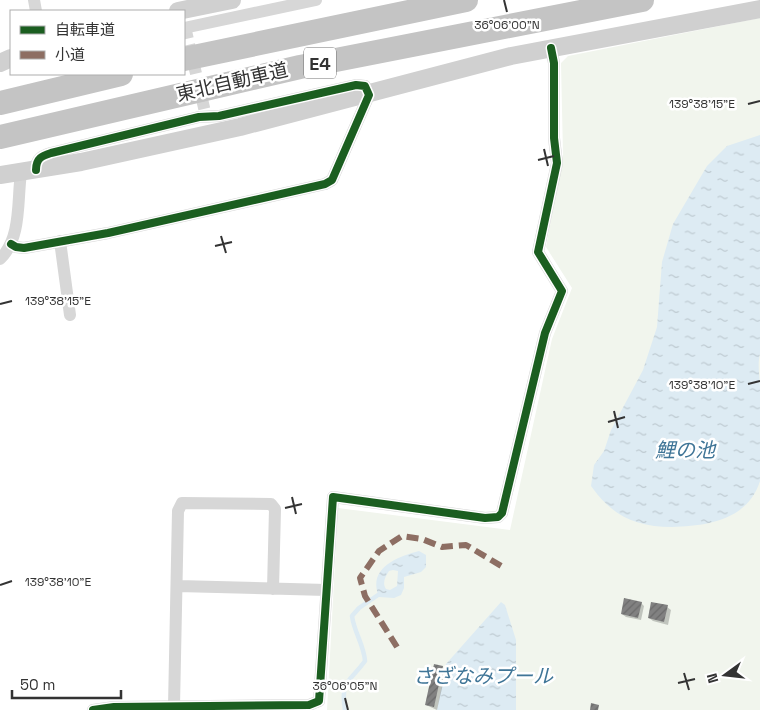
<svg xmlns="http://www.w3.org/2000/svg" width="760" height="710" viewBox="0 0 760 710" font-family="'Space Grotesk','Noto Sans JP',sans-serif">
<style>
.green{fill:#f1f5ed}
.water{fill:url(#water-ripples);fill-rule:evenodd}
.shadow{fill:#0003}
.lines{fill:none;stroke-linecap:round;stroke-linejoin:round}
.stream{stroke:#ddebf3;stroke-width:4.5}
.building{fill:url(#building-hatch)}
.street-tunnel{stroke:#d6d6d6;stroke-width:12;stroke-dasharray:12 6;stroke-linecap:butt}
.street{stroke:#d7d7d7;stroke-width:12}
.secondary{stroke:#d0d0d0;stroke-width:18}
.highway{stroke:#c4c4c4;stroke-width:24}
.quiet{stroke:#8d6e63;stroke-width:6;stroke-dasharray:12 6;stroke-linecap:butt}
.cycleway-casing{stroke:#fff;stroke-width:11}
.cycleway{stroke:#1b5e20;stroke-width:8}
.ticks{fill:none;stroke:#333;stroke-width:2}
.labels{text-anchor:middle;dominant-baseline:central;stroke-width:5;stroke-linejoin:round;paint-order:stroke}
.shield{fill:#fff;stroke:#707070;stroke-width:1}
.shield-label{font-size:18px;font-weight:bold;fill:#333}
.street-label{font-size:19px;fill:#333;stroke:#fff}
.water-label{font-size:20px;font-style:italic;fill:#3f7597;stroke:#fff}
.ticks-label{font-size:12px;text-anchor:middle;fill:#333;stroke:#fff;stroke-width:5;stroke-linejoin:round;paint-order:stroke}
</style>
<defs>
<pattern id="water-ripples" width="26" height="14" patternUnits="userSpaceOnUse" patternTransform="scale(1.25)"><rect width="26" height="14" fill="#ddebf3"/><path d="M2 4q2-2 4 0t4 0M15 11q2-2 4 0t4 0" fill="none" stroke="#becad1"/></pattern>
<pattern id="building-hatch" width="6" height="6" patternUnits="userSpaceOnUse" patternTransform="scale(1.25)"><rect width="6" height="6" fill="#818181"/><path d="M-1 1l2-2M0 6l6-6M5 7l2-2" fill="none" stroke="#6a6a6a"/></pattern>
</defs>
<rect width="100%" height="100%" fill="#fff"/>
<path class="green" d="M760,18V710H327L338,508L510,530L552,339L572,288L546,247L563,155L561,63L568,56Z"/>
<path class="water" d="M760,135V354C757,366 760,377 760,389C760,410 760,432 760,454C760,462 760,473 760,481C748,520 707,526 672,527C636,527 612,516 591,486L594,465L604,451L611,430L643,370L657,327L662,262L673,224L707,166L727,146Z
M419,551L426,555V567L421,572L404,577V588L401,595L394,598L379,597C367,568 397,557 419,551ZM393,570L398,571L397,586L390,590L386,589C382,583 385,577 389,571Z
M501,602L505,605L516,640V710H437L446,664Z"/>
<path class="shadow" d="M641,603L644,606L641,620L626,617L622,614Z
M667,607L671,610L668,625L653,621L649,618Z
M442,667L446,671L437,710L426,705Z"/>
<g class="lines">
<path class="stream" d="M345,710C340,680 350,682 365,661C364,645 354,632 352,616L359,608L378,595"/>
</g>
<path class="building" d="M624,598L642,602L638,618L621,614Z
M651,602L668,605L664,622L648,618Z
M434,664L443,666L434,707L425,705Z
M591,703L599,705L598,710H590Z"/>
<g class="lines">
<path class="street-tunnel" d="M185,27L206,116"/>
<path class="street" d="M34,0L36,11
M184,28L316,0
M60,241L70,315
M11,244L16,247L24,248L108,233L325,184L332,180L369,95L365,86L356,85L219,116L199,117L51,153C42,156 36,158 36,170
M0,259C22,238 17,200 21,173
M178,586L326,590
M174,706L178,511L182,503L271,504L275,509L273,589
M93,710L114,707L309,705L319,701L333,497L485,518L498,517L502,513L545,333L562,291L538,252L557,163L554,138V63L551,48"/>
<path class="secondary" d="M178,11L232,0
M0,63L11,58
M0,175L81,162L240,127L511,56L760,9"/>
<path class="highway" d="M184,59L466,0
M0,103L121,74
M0,137L300,67L642,0"/>
<path class="quiet" d="M397,647L365,596L360,578L379,551L402,536L422,539L442,547L466,545L503,567"/>
<g class="cycleway-casing">
<path id="cycleway" d="M11,244L16,247L24,248L108,233L325,184L332,180L369,95L365,86L356,85L219,116L199,117L51,153C42,156 36,158 36,170
M93,710L114,707L309,705L319,701L333,497L485,518L498,517L502,513L545,333L562,291L538,252L557,163L554,138V63L551,48"/>
</g>
<use href="#cycleway" class="cycleway"/>
</g>
<path class="ticks" d="M504,0L507,12M748,104L760,101M544,149L548,166M538,160L554,156M221,236L226,253M215,246L232,242M0,304L12,301M748,384L760,381M614,411L618,428M608,422L625,417M292,497L296,514M285,508L302,504M0,585L12,581M684,673L689,690M678,683L695,679M345,698L348,710"/>
<g class="labels">
<rect class="shield" x="304" y="47.5" width="32" height="31" rx="4"/>
<g class="shield-label">
<text x="320" y="63">E4</text>
</g>
<g class="street-label">
<text transform="translate(232 82) rotate(-13)">東北自動車道</text>
</g>
<g class="water-label">
<text x="685" y="450">鯉の池</text>
<text x="483" y="676">さざなみプール</text>
</g>
</g>
<g class="ticks-label">
<text x="507" y="29">36°06'00"N</text>
<text x="702" y="108">139°38'15"E</text>
<text x="58" y="305">139°38'15"E</text>
<text x="702" y="389">139°38'10"E</text>
<text x="58" y="586">139°38'10"E</text>
<text x="345" y="690">36°06'05"N</text>
</g>
<rect x="10" y="10" width="175" height="65" fill="#ffffff" stroke="#adadad"/>
<rect x="20" y="26" width="25" height="8" fill="#1b5e20" stroke="#adadad"/>
<text x="55" y="35" font-size="15" fill="#333333">自転車道</text>
<rect x="20" y="51" width="25" height="8" fill="#8d6e63" stroke="#adadad"/>
<text x="55" y="60" font-size="15" fill="#333333">小道</text>
<g transform="translate(725 675) rotate(255)" stroke="#ffffff" stroke-width="4" paint-order="stroke">
<path d="M0-4L9 19L0 12L-9 19Z" fill="#333333"/>
<text y="-8" font-size="14" font-weight="bold" text-anchor="middle" fill="#333333">N</text>
</g>
<path d="M12 690v8h109v-8" fill="none" stroke="#333333" stroke-width="2.5"/>
<text x="20" y="690" font-size="15" fill="#333333" stroke="#ffffff" stroke-width="4" paint-order="stroke">50 m</text>
</svg>
